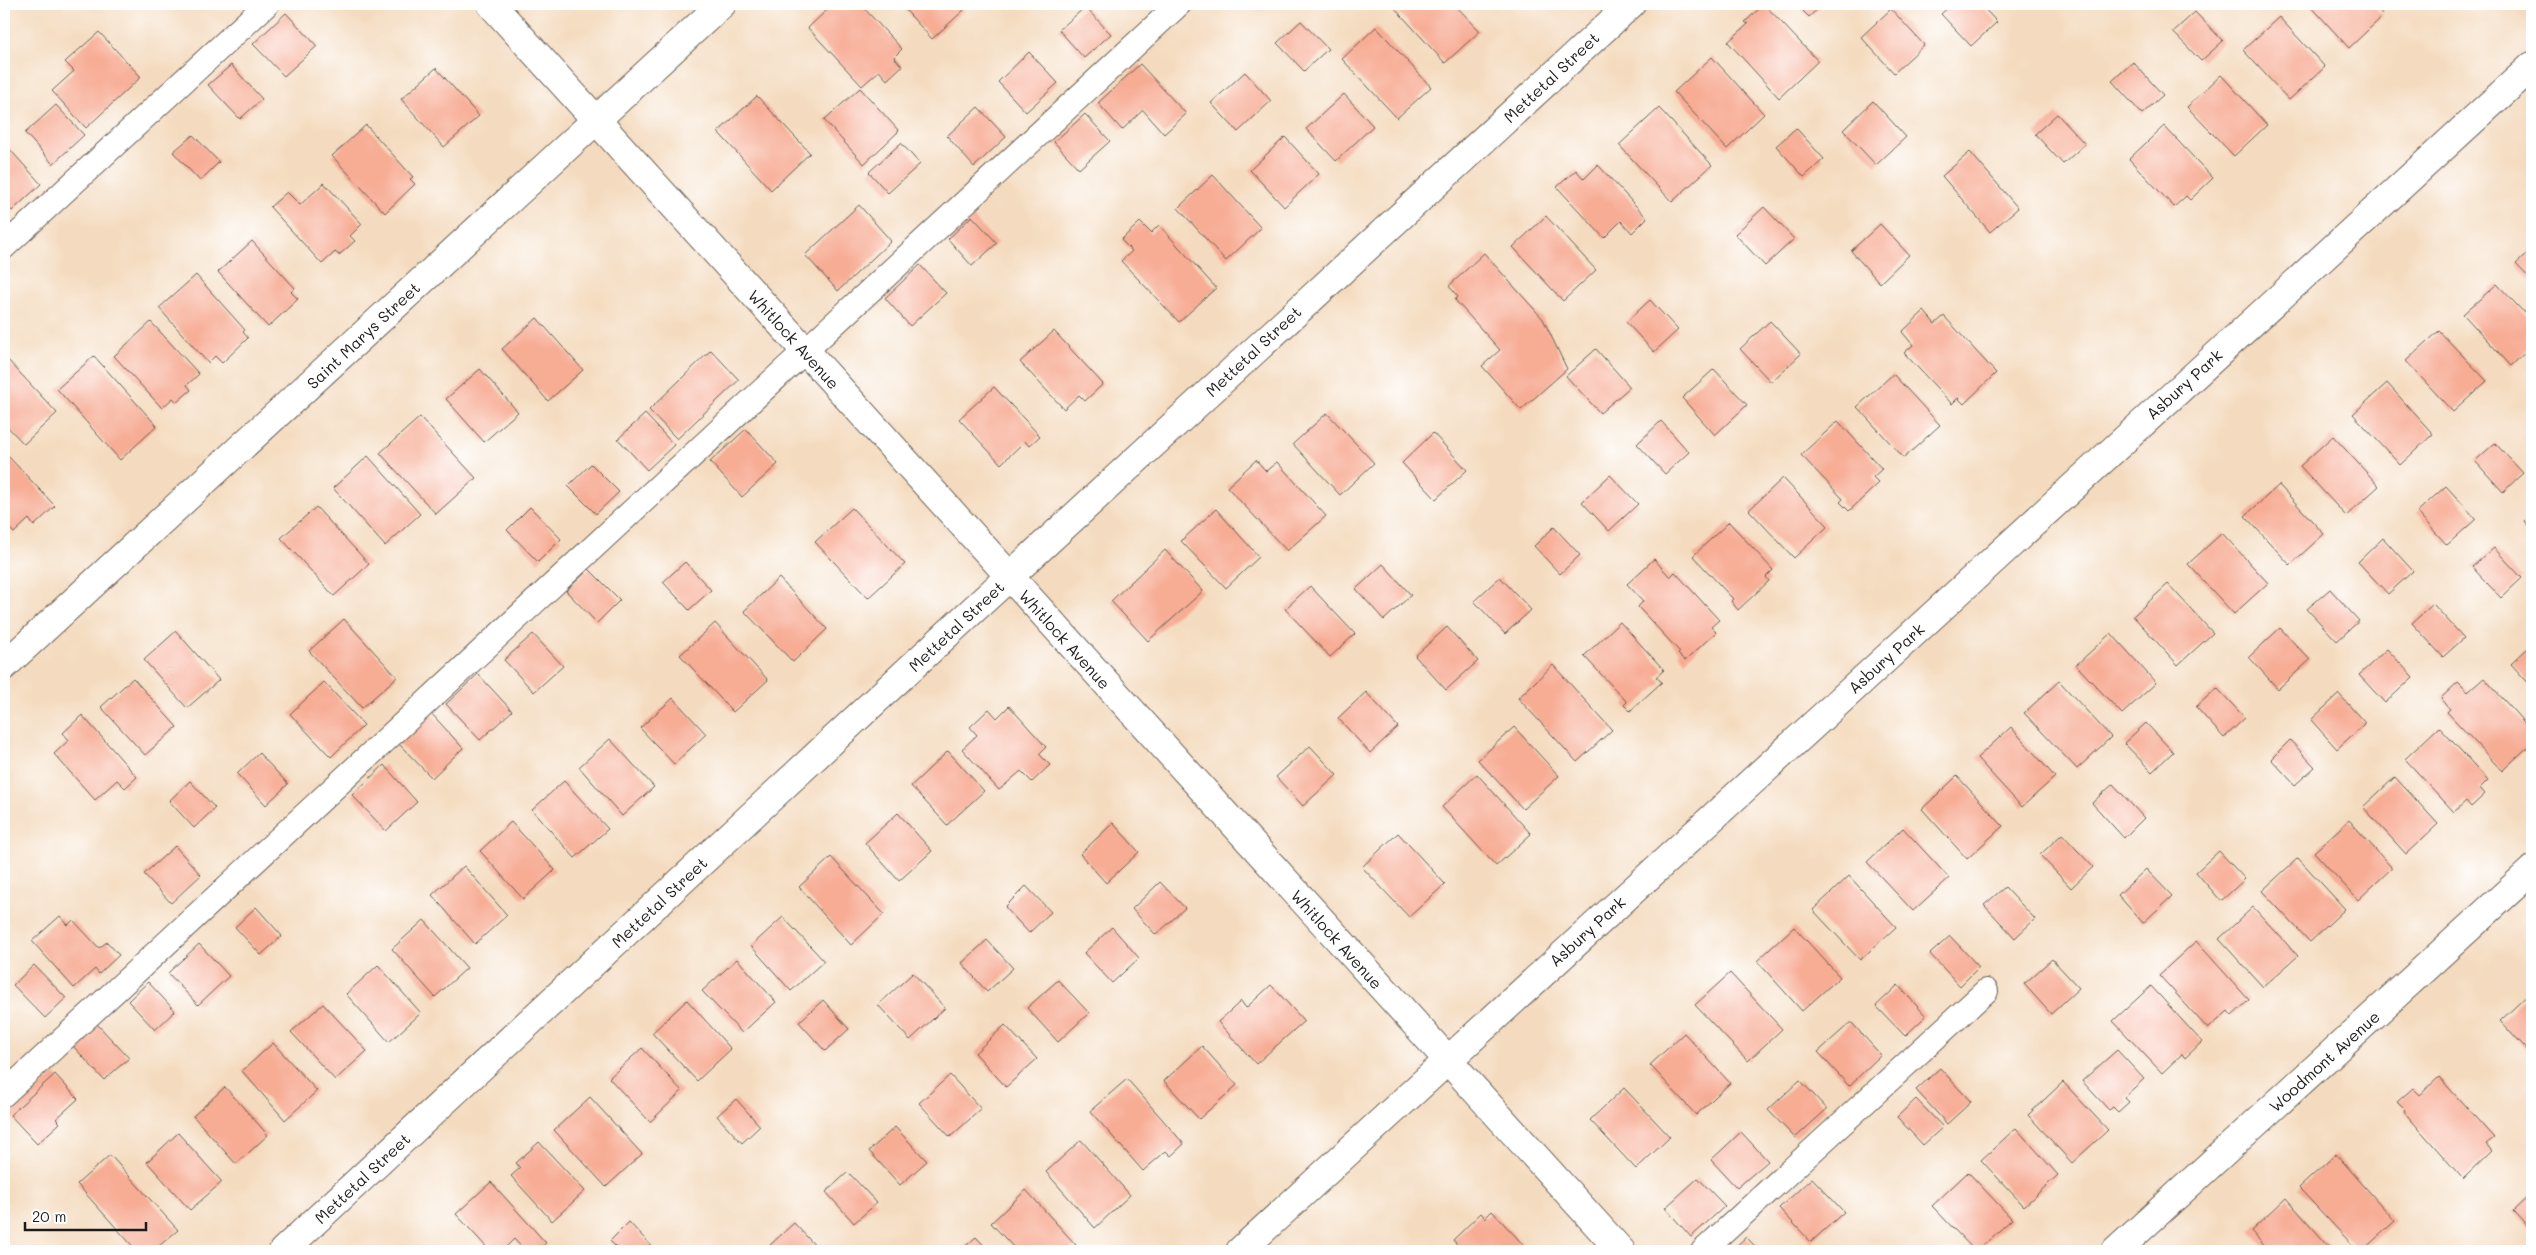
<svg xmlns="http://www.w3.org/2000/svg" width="2536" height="1255" viewBox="0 0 2536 1255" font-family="Mali,sans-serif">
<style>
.building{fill:#f7ac94}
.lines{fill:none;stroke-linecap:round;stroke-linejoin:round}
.service-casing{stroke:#685f55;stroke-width:26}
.minor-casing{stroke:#685f55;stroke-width:30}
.service{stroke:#fff;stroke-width:24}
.minor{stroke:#fff;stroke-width:28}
.labels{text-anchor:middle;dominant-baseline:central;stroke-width:5;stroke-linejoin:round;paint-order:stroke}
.street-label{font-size:16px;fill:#1c1c1c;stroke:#fff}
</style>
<rect width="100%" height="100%" fill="#fff"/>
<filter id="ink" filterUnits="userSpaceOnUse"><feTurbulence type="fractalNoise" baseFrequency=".02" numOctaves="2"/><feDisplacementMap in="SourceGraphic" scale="10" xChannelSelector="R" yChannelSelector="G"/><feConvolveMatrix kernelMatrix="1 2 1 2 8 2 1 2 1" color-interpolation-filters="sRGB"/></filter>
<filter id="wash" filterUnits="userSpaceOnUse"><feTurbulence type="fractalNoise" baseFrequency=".0096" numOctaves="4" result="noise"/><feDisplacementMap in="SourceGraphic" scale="20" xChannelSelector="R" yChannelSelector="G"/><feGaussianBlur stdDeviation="1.12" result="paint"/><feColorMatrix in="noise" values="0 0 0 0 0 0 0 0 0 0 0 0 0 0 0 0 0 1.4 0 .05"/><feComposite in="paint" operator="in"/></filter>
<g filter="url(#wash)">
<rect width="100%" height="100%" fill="#f4dbbf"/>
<g id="blocks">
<path class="building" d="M833,4H860L902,49L894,57L902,66L887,80L879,71L862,86L808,28Z
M900,4H958L964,10L932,39Z
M1391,4H1454L1480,31L1445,63Z
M1764,4L1818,61L1779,98L1728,42L1748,24L1745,22Z
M1796,4H1823L1809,17Z
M1952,4H1980L1997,22L1971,46L1941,14Z
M2309,4H2372L2383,16L2349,48Z
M1085,7L1111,34L1084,58L1059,30Z
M1891,9L1924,45L1894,73L1861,37Z
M2195,12L2223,41L2201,61L2173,32Z
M286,13L317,46L284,76L253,44Z
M2279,17L2325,67L2289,100L2243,50Z
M1301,21L1328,49L1304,71L1277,43Z
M1376,27L1431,87L1397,118L1342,59Z
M99,32L141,77L86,128L52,91L74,71L65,62Z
M1029,52L1058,83L1026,112L998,82Z
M1712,57L1764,114L1727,149L1674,92Z
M2133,62L2163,95L2142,114L2112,81Z
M1140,64L1186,114L1164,134L1143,110L1122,130L1098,103Z
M231,65L262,99L240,119L208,85Z
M436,68L479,116L444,147L401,99Z
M1245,72L1271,101L1238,132L1211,103Z
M2221,75L2267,125L2234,156L2187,107Z
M860,88L899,131L864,164L824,120Z
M1344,94L1373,126L1336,161L1306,129Z
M757,96L810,153L771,190L718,132Z
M1873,101L1906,137L1876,165L1843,130Z
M56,105L84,135L53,164L25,133Z
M978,107L1006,137L974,167L947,136Z
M1659,108L1712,165L1672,202L1619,145Z
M1085,114L1110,141L1079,169L1054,142Z
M2057,114L2085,144L2063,164L2035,134Z
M366,125L413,177L410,179L415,184L385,213L332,156Z
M2164,126L2213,178L2190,200L2186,196L2174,207L2129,159Z
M1796,128L1824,159L1804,177L1776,146Z
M193,135L219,162L200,181L173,152Z
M1285,137L1319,174L1284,207L1250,170Z
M901,143L920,164L888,193L869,172Z
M5,144L41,184L12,211L4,202Z
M1970,152L2018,208L1990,232L1942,176Z
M1598,165L1647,218L1632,233L1621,221L1604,238L1557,187L1576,170L1584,179Z
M1213,175L1261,228L1226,261L1178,208Z
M324,183L362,224L350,236L355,241L339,255L335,252L322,264L270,207L287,192L300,205Z
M859,205L891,241L838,291L805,255Z
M1764,207L1794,239L1765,266L1735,234Z
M972,216L997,243L972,266L948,239Z
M1546,216L1596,270L1563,301L1513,247Z
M1140,222L1151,233L1159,225L1216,288L1179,322L1121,261L1132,251L1121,240Z
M1880,224L1909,255L1880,283L1851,251Z
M252,241L295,288L291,292L298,299L268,327L218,272Z
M2532,249V281L2516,264Z
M1484,253L1543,319L1567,369L1521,410L1482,366L1500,350L1455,300L1458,297L1449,286Z
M920,265L946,293L910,326L885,298Z
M196,275L245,330L243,332L248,338L222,363L215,356L208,363L159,308Z
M2497,284L2532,321V346L2511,366L2463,314Z
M1650,300L1678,330L1654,352L1626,322Z
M1924,311L1935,324L1944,316L1996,373L1964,404L1958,398L1952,404L1904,353L1913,345L1902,332Z
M537,318L583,370L548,401L502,349Z
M1770,321L1801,354L1771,382L1740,349Z
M151,322L199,374L187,385L191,390L177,402L173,398L162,408L114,356Z
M1054,331L1103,384L1085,401L1079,395L1064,409L1020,362Z
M2439,331L2487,381L2453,412L2406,361Z
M1596,349L1630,387L1600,413L1566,376Z
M711,350L739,380L677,439L649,410Z
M94,356L157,426L120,460L57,389Z
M7,359L57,413L24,444L4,423V362Z
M480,369L518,412L484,442L446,399Z
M1714,369L1747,405L1715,435L1682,398Z
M1893,374L1940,425L1904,458L1857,407Z
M2387,383L2433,434L2400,465L2353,414Z
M994,387L1040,436L1029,446L1025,441L1001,464L959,419Z
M1327,413L1374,463L1340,495L1293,444Z
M645,414L674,445L647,470L618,439Z
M420,417L476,478L436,514L380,453Z
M1661,421L1689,452L1665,474L1637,444Z
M1838,421L1882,469L1873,477L1879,483L1849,511L1840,502L1843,499L1801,455Z
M746,429L778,464L742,497L710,462Z
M1433,433L1467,470L1436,499L1402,463Z
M2333,436L2379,486L2346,516L2300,466Z
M2495,443L2523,473L2503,492L2475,461Z
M8,456L55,506L34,526L29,519L14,533L4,522V460Z
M368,456L420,514L385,546L333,488Z
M1256,460L1266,471L1277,462L1326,516L1287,551L1227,487Z
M591,464L619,492L596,514L568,486Z
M1610,475L1638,504L1609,531L1582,502Z
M1783,478L1828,526L1794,558L1749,510Z
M2279,485L2324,534L2290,565L2245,516Z
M2446,486L2476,519L2447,545L2417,512Z
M316,507L369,564L334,596L281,538Z
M530,507L561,539L538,562L507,530Z
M852,508L905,564L868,598L815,542Z
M1216,509L1259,557L1226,588L1181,541Z
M2532,514V529L2525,521Z
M1729,522L1773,570L1766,577L1769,581L1738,610L1731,601L1733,599L1693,556Z
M1554,527L1580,555L1560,574L1534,546Z
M2222,533L2268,583L2234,614L2188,564Z
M2383,538L2413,571L2388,594L2358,562Z
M2494,548L2522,578L2501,598L2472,567Z
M1165,550L1203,591L1148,641L1111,601Z
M1654,559L1670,577L1675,572L1719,620L1711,627L1716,632L1685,661L1678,654L1680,652L1638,607L1643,601L1627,584Z
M685,562L711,590L689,610L663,582Z
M1383,564L1411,595L1384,620L1356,589Z
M589,569L620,600L597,623L566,591Z
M1500,577L1531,610L1505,634L1474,601Z
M779,578L827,629L793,662L744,611Z
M2168,584L2213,633L2178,665L2133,616Z
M1310,586L1355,634L1330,657L1285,609Z
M2330,589L2359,621L2337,641L2307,609Z
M2433,604L2464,638L2443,657L2412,623Z
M344,619L397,677L362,708L309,651Z
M1620,622L1664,670L1656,677L1662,682L1630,711L1624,705L1627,702L1584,656Z
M715,623L768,680L733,712L680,655Z
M1447,627L1478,661L1446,690L1415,656Z
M2280,628L2310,660L2278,689L2249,657Z
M176,631L219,680L187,708L144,660Z
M2111,633L2156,683L2122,714L2076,665Z
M533,634L563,666L534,692L504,660Z
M2532,644V687L2511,664Z
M2387,649L2413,677L2385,703L2359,675Z
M1553,665L1612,730L1577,762L1518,698Z
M478,674L512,711L480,740L446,704Z
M133,678L177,727L145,755L101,707Z
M2484,678L2532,731V743L2502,771L2447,712L2450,709L2441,698L2458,682L2468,692Z
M2059,681L2111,737L2077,769L2024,713Z
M324,682L364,725L331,757L290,714Z
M2217,688L2245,718L2224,738L2196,707Z
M1366,692L1398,727L1370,753L1338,718Z
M2339,694L2365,723L2337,749L2311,720Z
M673,698L706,734L674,764L640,728Z
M1009,706L1046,747L1039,754L1050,765L1032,782L1021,771L999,790L962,749L977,735L970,727L989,709L997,718Z
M430,712L463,748L432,778L397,742Z
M82,715L137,777L125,788L117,780L95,800L54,754L69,740L63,733Z
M2146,723L2173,752L2152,772L2124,743Z
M1514,727L1559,776L1523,809L1478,760Z
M2011,727L2055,777L2022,807L1977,758Z
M2439,727L2488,780L2480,788L2485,794L2471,807L2466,801L2454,812L2405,759Z
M610,739L654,787L622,816L579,767Z
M2290,740L2315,767L2295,785L2271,759Z
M1310,746L1337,775L1303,806L1276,777Z
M948,751L984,791L947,825L911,786Z
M259,753L288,784L266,805L237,774Z
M384,765L417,802L386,831L352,795Z
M1477,774L1531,834L1496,866L1442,807Z
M1957,776L2003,826L1967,859L1922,809Z
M2395,777L2438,824L2406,854L2363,807Z
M190,781L215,808L194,828L169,801Z
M564,781L608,829L575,858L532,810Z
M2113,784L2144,818L2124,838L2092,803Z
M898,813L932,851L899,881L865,843Z
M2349,820L2392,868L2358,900L2314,852Z
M511,822L555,870L523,899L480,851Z
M1113,823L1139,852L1106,883L1080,854Z
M1903,828L1949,878L1913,911L1867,862Z
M1398,833L1445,884L1409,917L1362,867Z
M2062,834L2093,867L2071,888L2040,855Z
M175,846L201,875L171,903L144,874Z
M2219,851L2245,879L2221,901L2196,872Z
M831,857L884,914L851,945L799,887Z
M2298,858L2345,909L2310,942L2262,891Z
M464,866L507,915L475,944L432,895Z
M2146,869L2172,896L2143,923L2118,895Z
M1849,876L1896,927L1860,960L1813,910Z
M1160,882L1185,908L1156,935L1132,909Z
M1026,886L1051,912L1029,933L1005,907Z
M2005,887L2035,919L2015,938L1984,905Z
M256,907L282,936L261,955L235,927Z
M2253,907L2298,956L2263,987L2219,939Z
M60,916L68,925L73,920L99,948L107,942L119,955L99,974L95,969L74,988L32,941Z
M783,917L824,961L791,991L751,946Z
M424,920L467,968L435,997L392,949Z
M1112,927L1139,958L1112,983L1084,953Z
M1794,927L1840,977L1802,1011L1757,961Z
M1950,936L1979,967L1960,986L1930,954Z
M987,940L1013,968L987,992L962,963Z
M2196,941L2249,1000L2232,1016L2228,1011L2208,1029L2159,975Z
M199,944L229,976L198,1005L168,973Z
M737,959L776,1002L742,1033L702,991Z
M2052,959L2079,988L2051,1014L2024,984Z
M34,965L66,998L45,1018L13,985Z
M378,965L421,1013L389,1042L346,994Z
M913,973L945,1008L910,1040L878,1005Z
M1730,973L1782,1029L1748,1061L1695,1005Z
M1058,980L1089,1013L1058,1042L1027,1008Z
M148,982L175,1011L155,1030L128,1001Z
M1271,985L1304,1021L1256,1064L1218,1022L1241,1001L1246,1008Z
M1898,985L1926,1016L1905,1036L1876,1006Z
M2151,986L2202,1042L2185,1058L2182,1054L2162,1073L2113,1021Z
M2532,991V1056L2500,1021Z
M687,1000L731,1049L697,1081L652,1033Z
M823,1000L849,1029L825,1051L799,1022Z
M323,1004L367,1051L335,1080L291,1032Z
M1851,1022L1881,1055L1849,1086L1818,1052Z
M97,1024L129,1058L104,1080L73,1046Z
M1005,1025L1037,1059L1006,1087L975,1053Z
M1684,1033L1730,1083L1696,1115L1650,1065Z
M273,1043L317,1091L285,1120L242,1071Z
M1202,1046L1237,1085L1199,1119L1164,1081Z
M642,1048L682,1091L650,1122L609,1078Z
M2117,1050L2144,1079L2124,1097L2129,1102L2118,1112L2113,1107L2109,1110L2082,1081Z
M1940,1068L1971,1102L1947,1124L1916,1090Z
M55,1074L78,1099L56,1119L60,1123L37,1144L10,1115Z
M950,1075L981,1109L950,1137L919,1103Z
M2439,1077L2494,1138L2486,1144L2492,1151L2463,1179L2404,1112L2405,1110L2397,1102L2413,1088L2420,1095Z
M1127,1079L1184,1144L1171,1156L1166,1151L1143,1171L1090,1111Z
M1800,1080L1827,1109L1795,1138L1768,1110Z
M2063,1082L2108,1130L2072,1163L2028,1115Z
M225,1087L268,1135L236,1164L193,1116Z
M1624,1088L1670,1137L1636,1169L1590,1120Z
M590,1097L642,1154L606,1187L554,1130Z
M736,1099L760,1126L742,1143L717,1116Z
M1916,1099L1943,1127L1923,1145L1897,1117Z
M895,1127L927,1161L900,1185L869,1151Z
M2016,1128L2058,1175L2024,1206L1981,1160Z
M1741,1132L1768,1161L1737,1188L1711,1160Z
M178,1133L222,1182L190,1210L147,1162Z
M1081,1140L1130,1195L1095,1228L1046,1172Z
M539,1142L585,1191L552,1221L511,1176L520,1168L516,1163Z
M2336,1154L2395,1221L2362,1251H2358L2299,1188Z
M110,1155L178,1230L153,1251H137L77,1184Z
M848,1172L877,1203L854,1223L826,1192Z
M1968,1172L2012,1219L1977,1251H1975L1932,1206Z
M1698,1178L1725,1206L1691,1237L1665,1208Z
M1812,1178L1844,1212L1811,1242L1779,1208Z
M491,1182L546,1243L537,1251H525L514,1239L502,1251H490L456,1214Z
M1026,1190L1076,1245L1069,1251H1017L991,1223Z
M2532,1193V1232L2513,1211Z
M2286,1198L2333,1251H2269L2251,1231Z
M1492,1211L1529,1251H1463L1453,1240L1481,1213L1485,1218Z
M629,1222L656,1251H620L610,1241Z
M794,1223L820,1251H776L770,1245Z
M976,1237L989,1251H960Z
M1746,1237L1760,1251H1731Z"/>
</g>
</g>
<g filter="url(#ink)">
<use href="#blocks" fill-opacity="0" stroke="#685f55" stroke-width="1"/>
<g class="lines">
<g class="service-casing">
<path id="service" d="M4,247L267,4
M4,1094L1179,4
M1703,1251L1986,991"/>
</g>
<g class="minor-casing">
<path id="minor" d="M491,4L1621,1251
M4,666L722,4
M283,1251L972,611L1631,4
M1240,1251L2532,66
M2116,1251L2532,870"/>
</g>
<use href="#service" class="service"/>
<use href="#minor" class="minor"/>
</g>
</g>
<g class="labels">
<g class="street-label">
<text transform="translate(1551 77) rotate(-43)">Mettetal Street</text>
<text transform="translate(363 335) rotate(-43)">Saint Marys Street</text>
<text transform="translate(794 339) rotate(48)">Whitlock Avenue</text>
<text transform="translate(1253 351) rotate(-43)">Mettetal Street</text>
<text transform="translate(2184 384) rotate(-42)">Asbury Park</text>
<text transform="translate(956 626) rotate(-43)">Mettetal Street</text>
<text transform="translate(1065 639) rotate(48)">Whitlock Avenue</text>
<text transform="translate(1886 658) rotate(-42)">Asbury Park</text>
<text transform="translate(659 902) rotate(-43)">Mettetal Street</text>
<text transform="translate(1587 931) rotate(-42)">Asbury Park</text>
<text transform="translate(1337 939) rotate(48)">Whitlock Avenue</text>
<text transform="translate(2324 1061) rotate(-42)">Woodmont Avenue</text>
<text transform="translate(362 1178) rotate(-43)">Mettetal Street</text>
</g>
</g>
<rect width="2536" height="1255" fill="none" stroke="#fff" stroke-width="20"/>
<path d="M25 1222v8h121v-8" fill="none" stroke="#1c1c1c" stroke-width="2.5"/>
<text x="32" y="1222" font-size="15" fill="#1c1c1c" stroke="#ffffff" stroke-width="4" paint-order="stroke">20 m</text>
</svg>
